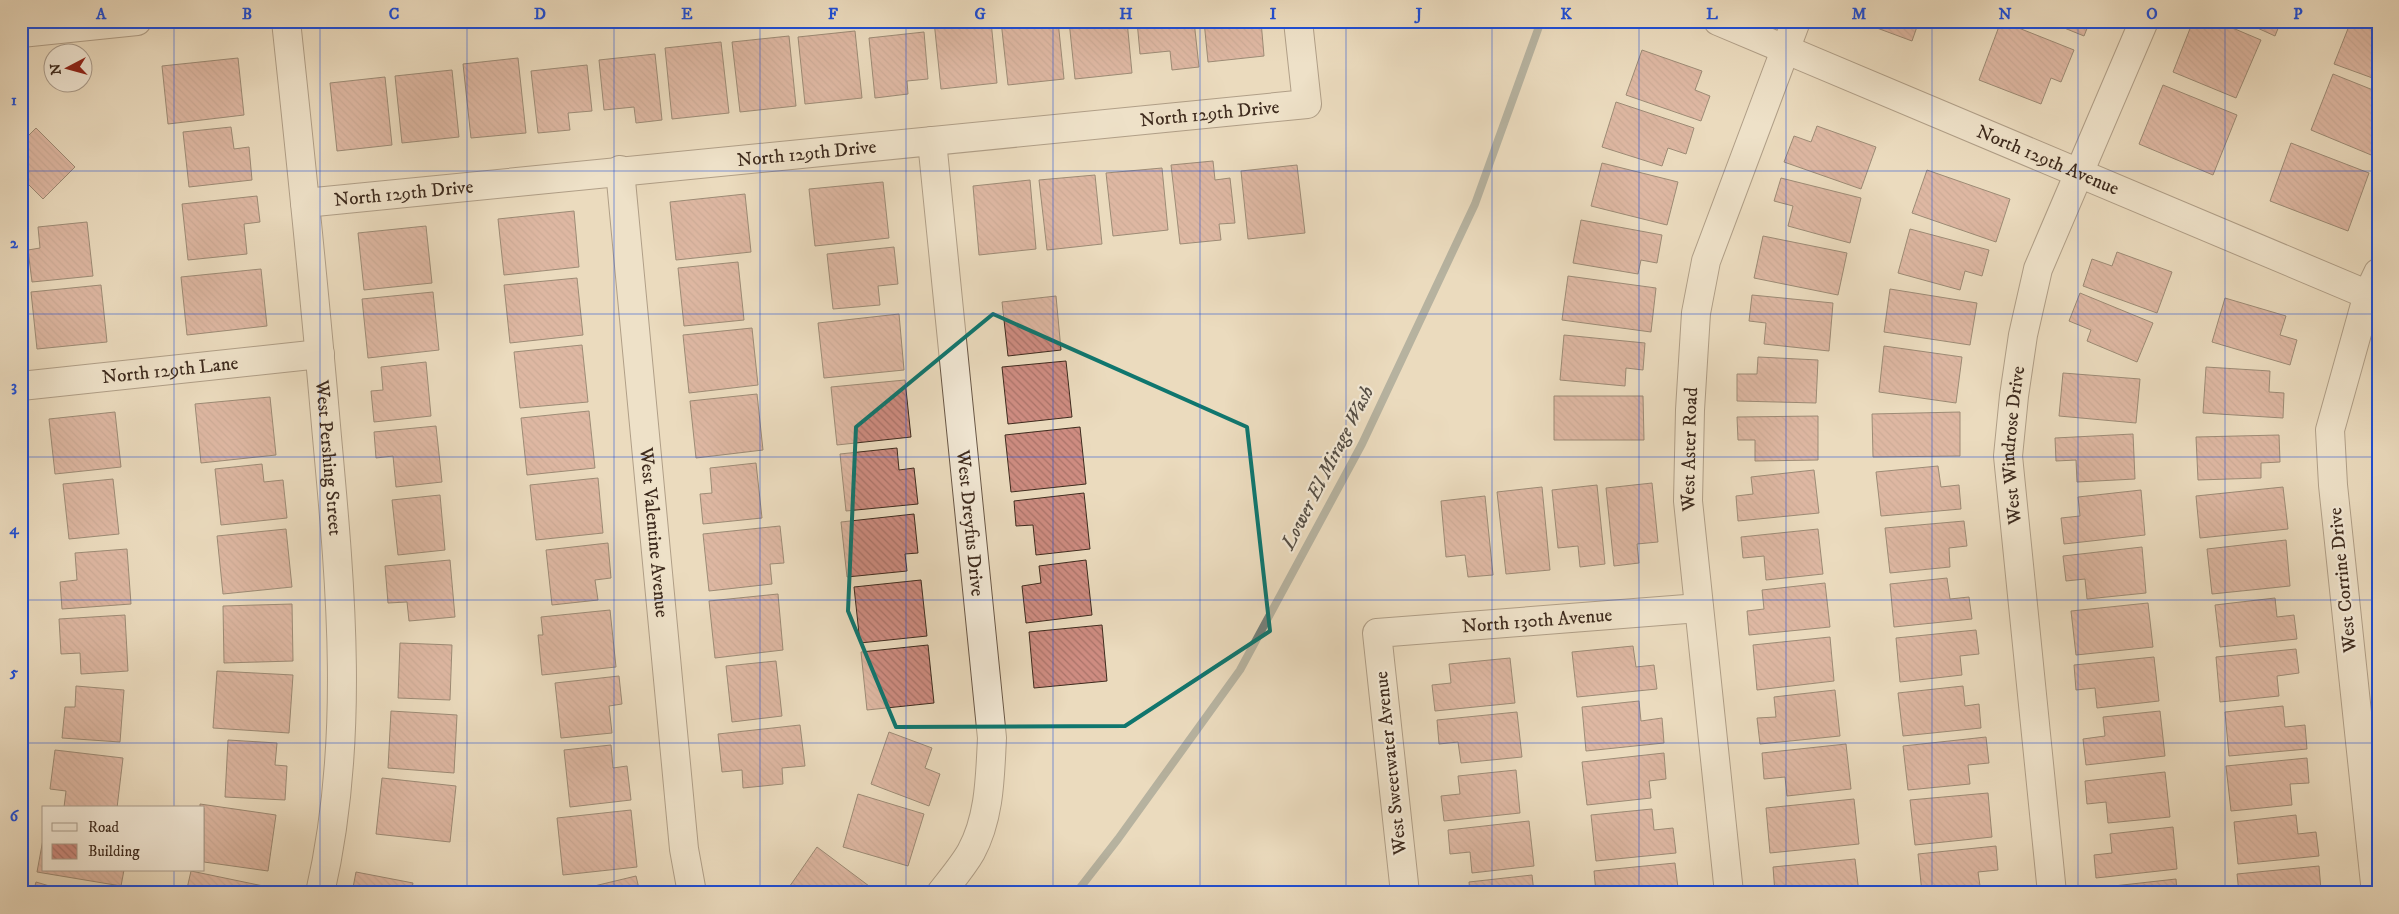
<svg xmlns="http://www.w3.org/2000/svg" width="2399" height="914" viewBox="0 0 2399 914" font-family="'IM FELL DW Pica',serif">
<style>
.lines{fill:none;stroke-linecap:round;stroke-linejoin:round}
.stream{stroke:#75807b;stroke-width:8}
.building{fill:url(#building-back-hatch);stroke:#3e2b1e}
.minor-casing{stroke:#695746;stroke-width:30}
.minor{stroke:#f2e8d5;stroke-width:28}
.marked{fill:none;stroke:#0f766e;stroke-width:4;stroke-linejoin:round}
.grid{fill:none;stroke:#1d4ed8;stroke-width:1;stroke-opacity:0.55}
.labels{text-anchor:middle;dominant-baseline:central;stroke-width:4.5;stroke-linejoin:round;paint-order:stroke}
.street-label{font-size:19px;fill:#3e2b1e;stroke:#f2e8d5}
.water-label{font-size:20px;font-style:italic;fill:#554e45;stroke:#f2e8d5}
.neatline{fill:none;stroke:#1d4ed8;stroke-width:2}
.grid-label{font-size:16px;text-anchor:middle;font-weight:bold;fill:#1d4ed8}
</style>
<defs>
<pattern id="building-back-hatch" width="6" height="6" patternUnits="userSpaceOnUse" patternTransform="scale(1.25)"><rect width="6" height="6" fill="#ce8c81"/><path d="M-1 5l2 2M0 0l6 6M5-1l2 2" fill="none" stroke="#a97369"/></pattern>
</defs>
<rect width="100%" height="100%" fill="#ebdbbe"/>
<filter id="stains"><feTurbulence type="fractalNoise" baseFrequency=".004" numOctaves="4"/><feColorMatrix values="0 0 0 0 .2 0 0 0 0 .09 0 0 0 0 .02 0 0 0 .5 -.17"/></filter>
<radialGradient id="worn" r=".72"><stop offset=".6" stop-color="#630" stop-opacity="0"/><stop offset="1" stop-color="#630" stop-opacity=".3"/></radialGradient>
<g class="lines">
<path class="stream" d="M1076,893L1118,839L1240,670L1362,444L1475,204L1541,21"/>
</g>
<path class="building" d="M934,21H991L997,83L941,89Z
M1001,21H1058L1064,79L1008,85Z
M1069,21H1127L1132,73L1075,79Z
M1137,21H1194L1199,67L1172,70L1170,51L1140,54Z
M1204,21H1261L1264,56L1208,62Z
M1858,21H1919L1912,41Z
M2001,21L2074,50L2061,82L2051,78L2041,104L1979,80Z
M2047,21H2090L2084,36Z
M2193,21H2216L2261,40L2236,98L2173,72Z
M2242,21H2281L2275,36Z
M2351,21H2378V80L2334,64Z
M855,31L862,98L805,104L798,37Z
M924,32L928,79L907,81L908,94L875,98L869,38Z
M789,36L796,106L740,112L732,42Z
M721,42L729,113L672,119L665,48Z
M1642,50L1702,71L1695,90L1710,96L1701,121L1626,95Z
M655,54L662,120L636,123L634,107L604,110L599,60Z
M238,58L244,115L168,124L162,66Z
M518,58L526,133L471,138L463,64Z
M587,65L592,111L568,113L570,130L538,133L531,71Z
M452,70L459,137L402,143L395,76Z
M2333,74L2378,92V153L2376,157L2311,130Z
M385,77L392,145L337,151L330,83Z
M2163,85L2237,115L2213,175L2139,144Z
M1616,102L1694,128L1686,154L1668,148L1662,166L1602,147Z
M1817,126L1876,147L1861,189L1784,162L1794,136L1811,142Z
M231,127L234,149L249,147L252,180L189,187L183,132Z
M36,128L75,167L43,199L29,185L21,193V143Z
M2291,143L2369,173L2348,231L2270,201Z
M1213,161L1215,180L1230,178L1235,223L1219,224L1221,240L1180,244L1171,165Z
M1602,163L1678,182L1667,225L1591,206Z
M1297,165L1305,233L1248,239L1241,171Z
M1162,168L1168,230L1113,236L1106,173Z
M1927,170L2010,199L1996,242L1912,213Z
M1095,175L1102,244L1047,250L1039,180Z
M1781,178L1861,198L1850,243L1788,226L1793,206L1774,201Z
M1030,180L1036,249L979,255L973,186Z
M883,182L889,238L815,246L809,189Z
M745,194L751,252L676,260L670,202Z
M257,196L260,222L244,224L247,254L188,260L182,204Z
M574,211L579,267L504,275L498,219Z
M1581,220L1662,235L1657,263L1641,260L1638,274L1573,263Z
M87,222L93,276L32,282L28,250L40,248L38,227Z
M426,226L432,283L364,290L358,233Z
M1910,229L1989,250L1982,276L1965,271L1960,290L1898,273Z
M1763,236L1847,253L1838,295L1754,278Z
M894,247L898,284L878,286L880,305L833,309L827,254Z
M2117,252L2172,272L2157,313L2083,286L2092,259L2112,266Z
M738,262L744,320L684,326L678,268Z
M261,269L267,326L187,335L181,277Z
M1568,276L1656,288L1651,332L1562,320Z
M577,278L583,335L510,343L504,285Z
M101,285L107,342L37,349L31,292Z
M1890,289L1977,303L1970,345L1884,332Z
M433,292L439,350L368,358L362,299Z
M2080,293L2153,323L2137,362L2087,341L2091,330L2069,321Z
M1752,295L1833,303L1829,351L1764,344L1766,323L1749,321Z
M1056,296L1061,350L1008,356L1002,302Z
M2225,298L2286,316L2280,335L2297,340L2290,365L2212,342Z
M899,314L904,370L824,378L818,323Z
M752,328L758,385L689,393L683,335Z
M1564,335L1645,343L1643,370L1626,368L1625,386L1560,380Z
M582,345L588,402L520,408L514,352Z
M1884,346L1962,357L1956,403L1879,392Z
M1758,357L1818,360L1816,403L1737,401V374H1757Z
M1066,361L1072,417L1008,424L1002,367Z
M426,362L431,416L374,422L371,391L383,390L381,367Z
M2206,367L2270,371L2269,392L2284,393L2283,418L2203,413Z
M2063,373L2140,379L2136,423L2059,416Z
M905,380L911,437L837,445L831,387Z
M757,394L763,450L696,458L690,401Z
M1554,396H1643L1644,440H1554Z
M270,397L276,455L201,463L195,404Z
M589,411L595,468L527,475L521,418Z
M115,412L121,467L55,474L49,419Z
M1960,412V456L1873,457L1872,414Z
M1818,416V460L1755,461V440H1738L1737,417Z
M436,426L442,482L396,487L393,456L376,458L374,432Z
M1080,427L1086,484L1011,492L1005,435Z
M2133,434L2135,479L2077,482L2076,460L2056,461L2055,438Z
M2279,435L2280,462L2261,463V478L2198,480L2196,437Z
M897,448L899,470L914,468L918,504L846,511L840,454Z
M756,463L762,518L703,524L700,494L712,493L710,468Z
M262,464L264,482L283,480L287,518L221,525L215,469Z
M1938,466L1941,487L1959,485L1961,509L1881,516L1876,472Z
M1814,470L1819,513L1738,521L1736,496L1753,494L1751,477Z
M598,478L603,533L536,540L530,485Z
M113,479L119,534L69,539L63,484Z
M1652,483L1658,542L1637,544L1639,563L1614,566L1606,488Z
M1597,485L1605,564L1580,567L1578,546L1558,548L1552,490Z
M1542,487L1550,570L1506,574L1497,492Z
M2283,487L2288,529L2200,538L2196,496Z
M2141,490L2145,535L2064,544L2061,518L2080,516L2078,497Z
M1084,493L1090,549L1036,555L1033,525L1016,526L1014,501Z
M440,495L445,550L398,555L392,500Z
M1485,496L1493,575L1468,577L1465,555L1446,557L1441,501Z
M914,514L918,553L905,554L907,571L847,577L841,522Z
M1964,521L1967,546L1949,548L1950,567L1890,573L1885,528Z
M780,526L784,563L770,564L772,584L709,591L703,534Z
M286,529L292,587L223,594L217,536Z
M1818,529L1823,574L1766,580L1764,556L1743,558L1741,537Z
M2286,540L2290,586L2212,594L2207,549Z
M608,543L611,578L595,580L598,600L552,605L546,550Z
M2142,547L2146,593L2087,599L2085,579L2066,581L2063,556Z
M127,549L131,604L62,609L60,582L77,580L75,553Z
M450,560L455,617L409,621L407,602L388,603L385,566Z
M1086,560L1092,615L1026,623L1022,586L1041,583L1039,566Z
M1947,578L1950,599L1969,597L1972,619L1894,627L1890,584Z
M921,580L927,636L860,643L854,587Z
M1825,583L1830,627L1749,635L1747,611L1764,609L1762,590Z
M778,594L783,650L715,658L709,601Z
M2275,598L2277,617L2294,615L2297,639L2220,647L2215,605Z
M2148,603L2153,647L2076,655L2071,611Z
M292,604L293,661L224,663L223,606Z
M610,610L616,667L542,675L538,635H543L541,617Z
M125,615L128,671L81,674L80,653L61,654L59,619Z
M1102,625L1107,681L1034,688L1029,632Z
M1976,630L1979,654L1960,656L1962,675L1900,682L1896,638Z
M1830,637L1834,681L1757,690L1753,645Z
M400,643L452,645L450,700L398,698Z
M928,645L934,703L867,710L861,652Z
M1633,646L1636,667L1654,665L1657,689L1577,697L1572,652Z
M2296,649L2299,673L2277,676L2279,696L2220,702L2216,657Z
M2154,657L2159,701L2097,708L2095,688L2076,690L2074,665Z
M1510,658L1515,703L1435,711L1432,685L1451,683L1449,664Z
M776,661L782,716L732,722L726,666Z
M217,671L293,675L289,733L213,728Z
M619,676L622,704L609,706L612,733L561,738L555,683Z
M76,686L124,690L120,742L62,738L65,707H75Z
M1963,686L1965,706L1979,704L1981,728L1903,736L1898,693Z
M1835,690L1840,736L1760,744L1757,718L1776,717L1774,697Z
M1639,701L1641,721L1662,718L1664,743L1586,751L1582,707Z
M2283,706L2285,727L2305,725L2307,749L2229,756L2225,712Z
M391,711L457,715L454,773L388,768Z
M2160,711L2165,756L2086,765L2083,739L2105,736L2103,717Z
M1517,712L1522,757L1461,763L1458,742L1439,744L1437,720Z
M800,725L805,766L782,768L783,784L743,788L742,770L722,772L718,734Z
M889,732L932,748L925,768L940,774L929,806L871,784Z
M1986,737L1989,763L1968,765L1970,784L1908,790L1903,746Z
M228,740L277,743L275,765L287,766L285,800L225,797Z
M1846,744L1851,789L1787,796L1785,777L1764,779L1762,753Z
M611,745L613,768L627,766L631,800L570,807L564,750Z
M55,750L123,758L117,808L64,807L66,791L50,789Z
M1664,753L1666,779L1649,781L1651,798L1587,805L1582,762Z
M2307,758L2309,783L2290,784L2292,805L2231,811L2226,766Z
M1516,770L1520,813L1444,821L1441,796L1460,794L1458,776Z
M2165,772L2170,817L2108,823L2106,802L2087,804L2085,781Z
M382,778L456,786L450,842L376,834Z
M1988,793L1992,837L1915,845L1910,800Z
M858,794L924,814L908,866L843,847Z
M1854,799L1859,844L1770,853L1766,808Z
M200,804L276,815L268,871L204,862V808H200Z
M1652,809L1654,830L1673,828L1676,853L1596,861L1591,815Z
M631,810L637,867L563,875L557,818Z
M2296,815L2298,834L2316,832L2319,856L2238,864L2234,822Z
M1529,821L1534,866L1472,873L1470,852L1450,854L1448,830Z
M2173,827L2177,869L2096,878L2094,855L2112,853L2110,834Z
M44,834V870H124L121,886L37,872Z
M1996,846L1998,870L1978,872L1981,893H1922L1918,854Z
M817,847L877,892V893H785Z
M1855,859L1859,893H1796V891L1775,893L1773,867Z
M1675,863L1678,888L1659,890V893H1596L1594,871Z
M2319,866L2321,890L2302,893H2239L2237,874Z
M191,871L268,887L267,893H186Z
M356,872L413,883L411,893H352Z
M1532,875L1534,893H1470L1469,882Z
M636,876L640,893H565Z
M2176,879L2177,893H2097L2096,888Z
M36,882L73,893H33Z"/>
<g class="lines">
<g class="minor-casing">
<g id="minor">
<path id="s1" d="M286,21C301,160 315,298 327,437C341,590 355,741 320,893"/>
<path id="s2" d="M1718,21L2378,299"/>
<path d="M21,33L137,21"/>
<path id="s3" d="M932,141L992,738C990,776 990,817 971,852C963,866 951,880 941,893"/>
<path id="s4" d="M620,170L684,849L692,893"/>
<path id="s5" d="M305,203L1307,104L1298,21"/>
<path id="s6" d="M21,386L320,354"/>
<path id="s7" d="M1405,893L1377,633L1699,608"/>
<path id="s8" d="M1729,893L1688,501L1690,410L1696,313L1706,261L1796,21"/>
<path id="s9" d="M2052,893L2008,456L2014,396L2023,335L2038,269L2144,21"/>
<path d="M2376,893L2333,485L2330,430L2368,294L2378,273"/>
</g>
</g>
<use href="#minor" class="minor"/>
</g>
<path d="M0 0H2399V914H0ZM993,314L1247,427L1270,631L1125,726L896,727L848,611L856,427Z" fill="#ebdbbe" fill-opacity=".55" fill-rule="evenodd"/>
<path class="marked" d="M993,314L1247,427L1270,631L1125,726L896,727L848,611L856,427Z"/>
<path class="grid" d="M174,21V808M320,21V893M467,21V893M614,21V893M760,21V893M906,21V893M1053,21V893M1200,21V893M1346,21V893M1492,21V893M1639,21V893M1786,21V893M1932,21V893M2078,21V893M2225,21V893M21,171H2378M21,314H2378M21,457H2378M21,600H2378M21,743H2378M174,870V893"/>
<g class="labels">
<g class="street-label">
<text stroke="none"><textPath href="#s5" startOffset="909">North 129th Drive</textPath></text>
<text stroke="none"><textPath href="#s5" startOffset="504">North 129th Drive</textPath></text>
<text stroke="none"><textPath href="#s2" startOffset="358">North 129th Avenue</textPath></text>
<text stroke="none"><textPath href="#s5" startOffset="99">North 129th Drive</textPath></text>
<text stroke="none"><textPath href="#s6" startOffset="150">North 129th Lane</textPath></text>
<text stroke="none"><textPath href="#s9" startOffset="450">West Windrose Drive</textPath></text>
<text stroke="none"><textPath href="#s8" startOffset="446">West Aster Road</textPath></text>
<text stroke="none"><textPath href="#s1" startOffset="439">West Pershing Street</textPath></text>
<text stroke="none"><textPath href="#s3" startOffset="384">West Dreyfus Drive</textPath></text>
<text stroke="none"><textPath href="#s4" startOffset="364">West Valentine Avenue</textPath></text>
<text transform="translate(2343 580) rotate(-96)">West Corrine Drive</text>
<text stroke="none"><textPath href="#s7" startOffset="422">North 130th Avenue</textPath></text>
<text transform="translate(1391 763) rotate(-96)">West Sweetwater Avenue</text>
</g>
<g class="water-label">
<text transform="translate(1328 468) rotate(-63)">Lower El Mirage Wash</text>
</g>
</g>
<rect width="2399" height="914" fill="none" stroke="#ebdbbe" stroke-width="55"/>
<rect x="42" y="806" width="162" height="65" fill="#f2e8d5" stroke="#aa9c8c"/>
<rect x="52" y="823" width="25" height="8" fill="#f2e8d5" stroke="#aa9c8c"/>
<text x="88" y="832" font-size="15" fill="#3e2b1e">Road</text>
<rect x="52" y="844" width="25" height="15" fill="url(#building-back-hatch)" stroke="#aa9c8c"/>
<text x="88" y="856" font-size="15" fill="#3e2b1e">Building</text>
<g transform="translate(68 68) rotate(264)"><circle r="24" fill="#f2e8d5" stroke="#aa9c8c"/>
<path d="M0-4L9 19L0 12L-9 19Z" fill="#8f2418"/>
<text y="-8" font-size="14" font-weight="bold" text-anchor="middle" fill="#3e2b1e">N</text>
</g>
<rect x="28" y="28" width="2344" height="858" class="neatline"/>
<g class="grid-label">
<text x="101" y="19">A</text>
<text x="247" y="19">B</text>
<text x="394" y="19">C</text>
<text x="540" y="19">D</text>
<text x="687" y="19">E</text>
<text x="833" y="19">F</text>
<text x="980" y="19">G</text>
<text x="1126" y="19">H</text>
<text x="1273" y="19">I</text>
<text x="1419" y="19">J</text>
<text x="1566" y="19">K</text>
<text x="1712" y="19">L</text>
<text x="1859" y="19">M</text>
<text x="2005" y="19">N</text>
<text x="2152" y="19">O</text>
<text x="2298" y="19">P</text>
<text x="14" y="105">1</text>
<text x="14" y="248">2</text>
<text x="14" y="391">3</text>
<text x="14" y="534">4</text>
<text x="14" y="677">5</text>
<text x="14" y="821">6</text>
</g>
<rect width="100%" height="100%" filter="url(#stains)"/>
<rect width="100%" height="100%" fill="url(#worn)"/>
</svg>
